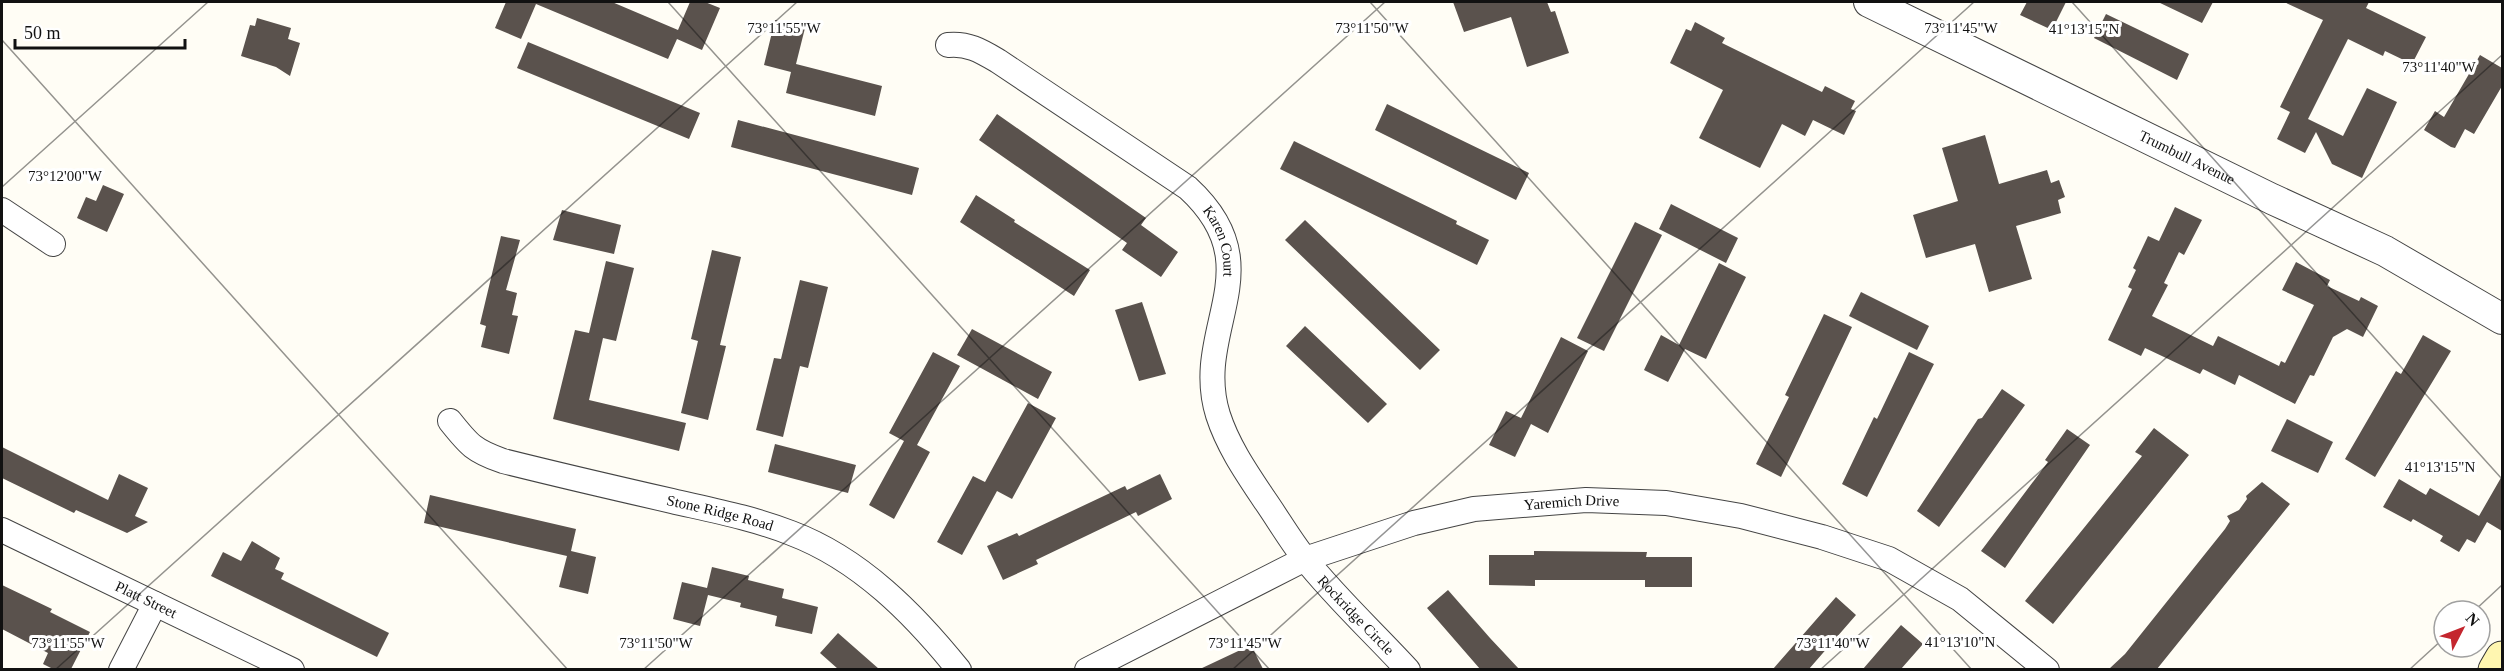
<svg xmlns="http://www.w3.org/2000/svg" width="2504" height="671" viewBox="0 0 2504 671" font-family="'Times New Roman',serif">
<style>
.building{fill:#5a524d}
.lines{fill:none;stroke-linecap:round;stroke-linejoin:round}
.minor-casing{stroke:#444;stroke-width:26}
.tertiary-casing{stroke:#444;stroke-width:32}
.secondary-casing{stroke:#333;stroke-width:35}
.minor{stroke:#fff;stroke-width:24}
.tertiary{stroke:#fff;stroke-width:30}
.secondary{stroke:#fff6b0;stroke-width:33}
.ticks{fill:none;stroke:#111;stroke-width:1.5;stroke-opacity:0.45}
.labels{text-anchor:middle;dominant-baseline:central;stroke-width:6;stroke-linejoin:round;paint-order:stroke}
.street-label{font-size:15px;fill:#111;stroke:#fff}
.ticks-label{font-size:15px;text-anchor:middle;fill:#111;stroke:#fff;stroke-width:6;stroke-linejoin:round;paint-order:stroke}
</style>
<rect width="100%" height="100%" fill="#fffdf5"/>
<path class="building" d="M506,2H612L678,30L690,2H705L720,8L702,50L677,39L668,59L536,4L521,39L495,28Z
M1453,2H1547L1551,12L1555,11L1569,53L1527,67L1511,17L1464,32Z
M2027,2H2066L2052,30L2020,15Z
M2158,2H2213L2202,23Z
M2284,2H2369L2366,8L2426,37L2412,64L2385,51L2383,56L2348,39L2308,119L2343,136L2367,88L2397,102L2362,178L2332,164L2316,132L2305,153L2277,139L2290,112L2280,107L2323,20Z
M2106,14L2189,54L2177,80L2094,38Z
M257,18L291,28L288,39L300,43L290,76L276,67L241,56L250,25L255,26Z
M775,20L805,28L796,64L882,86L875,116L786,93L791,72L764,65Z
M1695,22L1725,38L1722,43L1822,92L1825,86L1855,101L1851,109L1856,111L1844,135L1813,120L1805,136L1782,124L1760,168L1699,138L1723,90L1670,63L1686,29L1691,31Z
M528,42L700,113L689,139L517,68Z
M2480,55L2502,68V86L2474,134L2465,129L2455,148L2451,147L2424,130L2435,111L2444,117Z
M1387,104L1529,173L1516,200L1375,130Z
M997,114L1146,218L1141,225L1178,252L1161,277L1122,250L1127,243L979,140Z
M738,120L919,168L912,195L731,147Z
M1985,135L1999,184L2047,170L2051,183L2059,180L2065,197L2058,200L2061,213L2016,226L2032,279L1989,292L1975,244L1926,258L1913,215L1958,201L1942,148Z
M1294,141L1457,221L1456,224L1489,240L1477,265L1280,169Z
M103,185L124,194L107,232L77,218L86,197L96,201Z
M976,195L1015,220L1014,222L1090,270L1074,296L960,222Z
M1671,204L1738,238L1726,263L1659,229Z
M2175,207L2202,220L2184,255L2179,252L2164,283L2168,285L2152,316L2213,346L2218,336L2279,366L2281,361L2285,363L2314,305L2282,290L2296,262L2330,280L2327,286L2359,301L2361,297L2378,306L2363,337L2347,329L2333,337L2314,376L2310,375L2295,404L2239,375L2235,385L2203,369L2200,374L2145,348L2141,356L2108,340L2132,289L2128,287L2136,270L2133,268L2148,236L2159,241Z
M562,210L621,225L614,254L553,240Z
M1305,220L1440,350L1420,370L1285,240Z
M1635,222L1662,235L1604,351L1577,338Z
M501,236L520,240L506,290L517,293L512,315L518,316L509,354L481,347L486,326L480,324Z
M712,250L741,257L720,345L726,346L708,420L681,413L698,341L691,339Z
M606,261L634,268L616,341L603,338L589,400L686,423L679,451L553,419L575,330L589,333Z
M1719,263L1746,277L1706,359L1685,349L1668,382L1644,370L1661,335L1679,345Z
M800,280L828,287L808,368L800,366L783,437L756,430L774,358L781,359Z
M1861,292L1929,326L1917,350L1849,316Z
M1142,302L1166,374L1139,381L1115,310Z
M1824,314L1852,327L1781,477L1756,464L1789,397L1785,395Z
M1305,326L1387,404L1368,423L1286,346Z
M972,329L1052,372L1038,399L957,355Z
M2423,335L2451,351L2375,477L2345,459L2396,371L2401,374Z
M1561,337L1588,351L1548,433L1531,424L1515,457L1489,445L1506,411L1521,418Z
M933,352L960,366L917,445L930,452L894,519L869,505L904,441L889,433Z
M1909,352L1934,364L1867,497L1842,484L1874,417L1877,419Z
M2002,389L2025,405L1939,527L1917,511L1978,419L1982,418Z
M1028,403L1056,418L1012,499L997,491L962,555L937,542L973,476L985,482Z
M2287,419L2333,442L2318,473L2271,451Z
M2154,428L2189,455L2053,624L2025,601L2142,456L2135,452Z
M2067,429L2090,445L2005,568L1981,551L2048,462L2045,460Z
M775,444L856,465L848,493L768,472Z
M2,447L108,500L119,474L148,488L135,516L148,522L127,533L76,510L74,513L2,478Z
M1160,474L1172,499L1138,516L1136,512L1036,560L1038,564L1003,580L987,546L1017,533L1019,536L1125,486L1127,490Z
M2502,476V531L2487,522L2475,543L2467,539L2459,552L2440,541L2443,536L2413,519L2411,522L2383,507L2399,479L2426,495L2430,488L2479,516Z
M2262,482L2290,504L2157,669H2109L2125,654L2225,529L2230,521L2227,516L2239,510L2247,499L2246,496Z
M430,495L576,529L571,551L596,557L588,594L559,587L567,556L424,523Z
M252,541L280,558L275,569L284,573L281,579L389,633L377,657L211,576L223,552L241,561Z
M1534,551L1647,552L1646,557H1692V587H1645V580H1535V586L1489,585V555H1534Z
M712,567L749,576L748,580L784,589L782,598L818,607L812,634L775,626L777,616L740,607L741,603L708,595L700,626L673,619L682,582L707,588Z
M2,585L52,609L50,612L90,632L71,669H53L43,664L48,653L2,629Z
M1448,590L1490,638L1519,669H1480L1427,608Z
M1836,597L1856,615L1809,669H1773Z
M1901,625L1923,644L1901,669H1863Z
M838,633L879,669H838L820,653Z
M1251,645L1263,669H1200Z"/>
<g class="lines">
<g class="minor-casing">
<g id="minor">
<path id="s1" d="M948,45C968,43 981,51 998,61L1188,188C1275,268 1191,329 1218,415C1228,446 1246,472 1264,499C1278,519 1290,540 1305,559C1336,598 1374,633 1408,670"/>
<path d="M2,210L53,244"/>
<path id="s2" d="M450,421C469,445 474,451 503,461C559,475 615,488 672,501C711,510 753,518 791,533C860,559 914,614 959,670"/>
<path id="s3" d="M2,530L292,670"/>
<path d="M121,670L155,604"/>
<path id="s4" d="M1087,670L1305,559L1414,523L1474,509L1586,500L1666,503L1741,516L1822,537L1889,559L1960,599L2047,670"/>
</g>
</g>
<g class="tertiary-casing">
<g id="tertiary">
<path id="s5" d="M1869,2L2272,199L2385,251L2502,319"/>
</g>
</g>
<g class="secondary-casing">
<path id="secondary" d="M2495,670L2502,658"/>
</g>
<use href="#minor" class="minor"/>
<use href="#tertiary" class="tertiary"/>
<use href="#secondary" class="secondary"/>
</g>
<path class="ticks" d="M668,2L1270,670M1370,2L1972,670M2072,2L2502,479M2,40L568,670M2,187L208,2M2474,611L2502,585M55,670L797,2M643,670L1385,2M1232,670L1974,2M1820,670L2502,55M2409,670L2444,638"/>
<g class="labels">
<g class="street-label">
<text stroke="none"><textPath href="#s5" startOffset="354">Trumbull Avenue</textPath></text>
<text stroke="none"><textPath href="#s1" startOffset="346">Karen Court</textPath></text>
<text stroke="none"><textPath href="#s4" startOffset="519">Yaremich Drive</textPath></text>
<text stroke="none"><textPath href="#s2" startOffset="291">Stone Ridge Road</textPath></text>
<text stroke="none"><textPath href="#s3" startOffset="160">Platt Street</textPath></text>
<text stroke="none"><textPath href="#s1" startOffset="768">Rockridge Circle</textPath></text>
</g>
</g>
<g class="ticks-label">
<text x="1372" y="33">73°11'50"W</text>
<text x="784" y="33">73°11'55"W</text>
<text x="1961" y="33">73°11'45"W</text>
<text x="2084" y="34">41°13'15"N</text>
<text x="2439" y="72">73°11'40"W</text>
<text x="65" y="181">73°12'00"W</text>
<text x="2440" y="472">41°13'15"N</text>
<text x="1960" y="647">41°13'10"N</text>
<text x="68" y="648">73°11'55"W</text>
<text x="656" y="648">73°11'50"W</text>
<text x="1245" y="648">73°11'45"W</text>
<text x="1833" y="648">73°11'40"W</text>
</g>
<rect width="2504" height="671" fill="none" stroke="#111111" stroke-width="6"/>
<g transform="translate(2462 629) rotate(48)"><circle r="28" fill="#ffffff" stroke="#a0a0a0" stroke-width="1.5"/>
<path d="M0-4.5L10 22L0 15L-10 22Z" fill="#c4262e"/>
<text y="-9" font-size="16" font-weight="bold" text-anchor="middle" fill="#111111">N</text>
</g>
<path d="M15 39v9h170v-9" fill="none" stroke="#111111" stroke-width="3"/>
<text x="24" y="39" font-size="18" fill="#111111" stroke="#ffffff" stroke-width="4.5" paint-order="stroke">50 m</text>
</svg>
